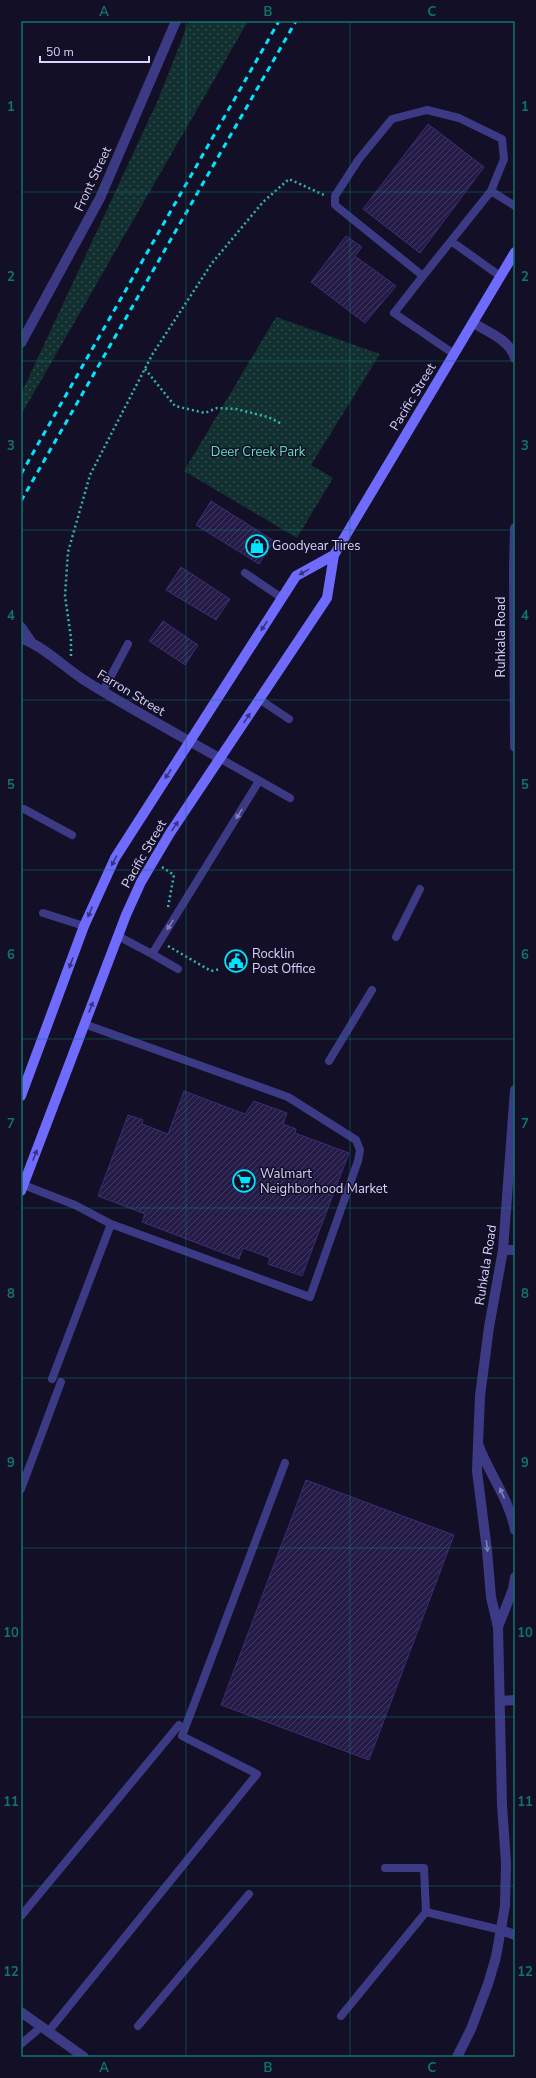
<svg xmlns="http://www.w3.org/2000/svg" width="536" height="2078" viewBox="0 0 536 2078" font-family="'Nunito Sans',sans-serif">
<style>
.grass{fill:url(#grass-dots)}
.building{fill:url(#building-hatch);stroke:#3b2d73}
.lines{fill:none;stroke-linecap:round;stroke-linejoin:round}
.path{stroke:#2fb8b0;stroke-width:2.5;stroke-dasharray:2 3;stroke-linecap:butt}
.service{stroke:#3d3a85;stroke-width:8}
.minor{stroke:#3d3a85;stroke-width:10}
.tertiary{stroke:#3d3a85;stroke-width:10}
.secondary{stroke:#6f6bff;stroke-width:10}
.rail{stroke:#00e5ff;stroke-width:3;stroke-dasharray:6 5;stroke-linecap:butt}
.oneway{fill:#38347d}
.oneway2{fill:#837fbc}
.grid{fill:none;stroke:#0f766e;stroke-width:1;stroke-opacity:0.55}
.labels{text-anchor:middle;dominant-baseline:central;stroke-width:3;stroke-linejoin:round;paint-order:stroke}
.street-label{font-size:13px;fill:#d9d4ff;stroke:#130f26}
.park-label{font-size:13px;fill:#5fe0c0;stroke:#130f26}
.poi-label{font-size:13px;fill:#d9d4ff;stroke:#130f26;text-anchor:start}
.neatline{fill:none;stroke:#0f766e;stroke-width:1.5}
.grid-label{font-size:13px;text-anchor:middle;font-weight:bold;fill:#0f766e}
</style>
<defs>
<pattern id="grass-dots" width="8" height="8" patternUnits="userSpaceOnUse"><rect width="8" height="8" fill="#12302f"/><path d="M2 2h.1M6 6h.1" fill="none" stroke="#344d4e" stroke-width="1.8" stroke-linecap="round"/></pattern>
<pattern id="building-hatch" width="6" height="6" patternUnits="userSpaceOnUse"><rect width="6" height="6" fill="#241b47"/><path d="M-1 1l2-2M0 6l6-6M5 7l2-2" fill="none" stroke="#433b63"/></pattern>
</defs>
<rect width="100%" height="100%" fill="#130f26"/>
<path class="grass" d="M189,21H248L21,415V394L158,100Z
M276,317L380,354L311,465L333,478L297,538L184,471Z"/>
<path class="building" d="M428,124L484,167L420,253L363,209Z
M346,236L362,247L355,256L396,286L365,323L311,282Z
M211,501L274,541L259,564L196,525Z
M181,567L230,599L216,620L166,590Z
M163,621L198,645L185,665L149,641Z
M184,1091L245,1114L254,1101L287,1113L283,1124L296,1129L295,1133L349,1153L302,1276L268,1264L270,1258L243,1248L239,1259L142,1222L145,1214L98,1196L128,1115L143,1120L142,1124L168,1134Z
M306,1480L454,1535L369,1760L221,1705Z"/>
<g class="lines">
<path class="path" d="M145,369L175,406L205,413L217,408L236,409L268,417L282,424
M71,656V638L65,596L68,552L90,475L152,355L212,263L263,202L289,179L324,195
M162,867L174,875L168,907
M168,946L211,971L220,969"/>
<path class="service" d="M427,110L459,118L502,139L504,159L491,191L423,276L335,205V196L359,159L392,119Z
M491,191L515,206
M451,241L500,276
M423,276L394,313L454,354
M245,573L282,598
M103,691L128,644
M259,699L289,719
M221,759L290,798
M24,809L72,835
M43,913L84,926
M118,936L152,954L178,969
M396,937L420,889
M152,954L259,781
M329,1061L372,990
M21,1184L75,1205L111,1224L310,1297L358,1161L360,1150L356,1140L288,1097L84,1024
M52,1379L111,1224
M21,1489L61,1382
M385,1868H424L426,1912
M21,1916L179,1725
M341,2016L426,1912L501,1930
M138,2026L249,1894
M48,2032L257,1774L182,1736L285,1463
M21,2044L41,2027"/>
<path class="minor" d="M473,323C488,332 510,340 515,358
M515,528L514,568L515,747
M503,1250H515
M478,1444L480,1396L489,1327L503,1250L515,1090
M498,1627L513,1589L515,1577
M501,1701L515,1700
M501,1930L515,1935
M457,2057L471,2029L488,1984L496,1957L505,1906L506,1863L502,1805L498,1627L491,1597L487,1550L477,1471L478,1444C489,1474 509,1498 515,1530"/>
<path class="tertiary" d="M21,343L100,198L176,21
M21,627L32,643
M21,638C44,647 63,666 84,680C129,708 175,733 221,759
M21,2012L84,2057"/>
<path class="secondary" d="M21,1096L84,926L115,858L296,576L334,555
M21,1191L126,915L141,882L170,833L327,598L334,555L515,252"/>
<path class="rail" d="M21,474L279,21
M21,501L296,21"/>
</g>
<defs><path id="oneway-solid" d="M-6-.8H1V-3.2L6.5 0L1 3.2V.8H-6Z"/></defs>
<g class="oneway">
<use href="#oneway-solid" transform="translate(304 572) rotate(151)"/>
<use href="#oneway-solid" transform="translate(264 626) rotate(123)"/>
<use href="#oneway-solid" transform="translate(247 718) rotate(-57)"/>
<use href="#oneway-solid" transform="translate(168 774) rotate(123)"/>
<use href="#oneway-solid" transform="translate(175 826) rotate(-56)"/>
<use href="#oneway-solid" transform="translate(114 861) rotate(117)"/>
<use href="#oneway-solid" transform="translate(90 912) rotate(112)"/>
<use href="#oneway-solid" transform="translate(71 963) rotate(110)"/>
<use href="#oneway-solid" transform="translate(91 1007) rotate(-69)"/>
<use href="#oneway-solid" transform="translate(35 1155) rotate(-69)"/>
</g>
<g class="oneway2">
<use href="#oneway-solid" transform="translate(239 814) rotate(122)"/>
<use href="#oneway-solid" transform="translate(170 925) rotate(122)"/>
<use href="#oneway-solid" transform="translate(502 1493) rotate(-114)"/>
<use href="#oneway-solid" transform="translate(487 1546) rotate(83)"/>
</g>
<path class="grid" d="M186,21V2057M350,21V2057M21,192H515M21,361H515M21,530H515M21,700H515M21,870H515M21,1039H515M21,1208H515M21,1378H515M21,1548H515M21,1717H515M21,1886H515"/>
<defs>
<g id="shop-ring" transform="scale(1.15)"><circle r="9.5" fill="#130f26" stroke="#00e5ff" stroke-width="1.5"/><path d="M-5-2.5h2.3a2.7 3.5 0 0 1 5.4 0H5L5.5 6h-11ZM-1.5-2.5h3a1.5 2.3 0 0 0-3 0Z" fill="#00e5ff"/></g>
<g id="civic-ring" transform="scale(1.15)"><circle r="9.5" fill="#130f26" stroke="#00e5ff" stroke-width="1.5"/><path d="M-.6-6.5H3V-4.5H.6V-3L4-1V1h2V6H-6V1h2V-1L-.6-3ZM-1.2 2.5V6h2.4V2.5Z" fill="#00e5ff"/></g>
<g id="supermarket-ring" transform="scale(1.15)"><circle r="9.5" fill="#130f26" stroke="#00e5ff" stroke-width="1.5"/><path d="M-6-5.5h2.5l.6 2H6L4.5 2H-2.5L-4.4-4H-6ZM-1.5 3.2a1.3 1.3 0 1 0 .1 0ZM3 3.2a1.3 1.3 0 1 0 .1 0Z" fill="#00e5ff"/></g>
</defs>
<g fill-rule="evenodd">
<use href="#shop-ring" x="257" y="546"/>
<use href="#civic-ring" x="236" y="961"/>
<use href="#supermarket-ring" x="244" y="1181"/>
</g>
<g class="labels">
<g class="street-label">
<text transform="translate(93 179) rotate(-65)">Front Street</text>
<text transform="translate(413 397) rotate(-59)">Pacific Street</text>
<text transform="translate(501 637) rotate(-90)">Ruhkala Road</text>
<text transform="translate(131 693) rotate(31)">Farron Street</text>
<text transform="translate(144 854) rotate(-60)">Pacific Street</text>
<text transform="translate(486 1265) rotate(-81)">Ruhkala Road</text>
</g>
<g class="park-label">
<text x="258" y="452">Deer Creek Park</text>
</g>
<g class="poi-label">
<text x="272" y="546">Goodyear Tires</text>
<text x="252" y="954">Rocklin<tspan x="252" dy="15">Post Office</tspan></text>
<text x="260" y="1174">Walmart<tspan x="260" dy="15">Neighborhood Market</tspan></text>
</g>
</g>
<rect width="536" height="2078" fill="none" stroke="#130f26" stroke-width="44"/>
<path d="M40 56v6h109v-6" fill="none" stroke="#d9d4ff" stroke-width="2"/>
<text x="46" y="56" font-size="12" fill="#d9d4ff" stroke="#130f26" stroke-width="3" paint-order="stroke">50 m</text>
<rect x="22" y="22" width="492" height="2034" class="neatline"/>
<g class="grid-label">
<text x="104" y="16">A</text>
<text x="268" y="16">B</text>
<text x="432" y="16">C</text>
<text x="11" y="111">1</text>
<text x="525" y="111">1</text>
<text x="11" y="281">2</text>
<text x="525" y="281">2</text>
<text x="11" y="450">3</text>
<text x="525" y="450">3</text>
<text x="11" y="620">4</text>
<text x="525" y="620">4</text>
<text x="11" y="789">5</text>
<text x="525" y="789">5</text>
<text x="11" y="959">6</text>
<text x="525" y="959">6</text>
<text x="11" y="1128">7</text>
<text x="525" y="1128">7</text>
<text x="11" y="1298">8</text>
<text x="525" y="1298">8</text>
<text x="11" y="1467">9</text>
<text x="525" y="1467">9</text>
<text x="11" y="1637">10</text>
<text x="525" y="1637">10</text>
<text x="11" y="1806">11</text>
<text x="525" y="1806">11</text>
<text x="11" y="1976">12</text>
<text x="525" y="1976">12</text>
<text x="104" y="2072">A</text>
<text x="268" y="2072">B</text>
<text x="432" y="2072">C</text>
</g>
</svg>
